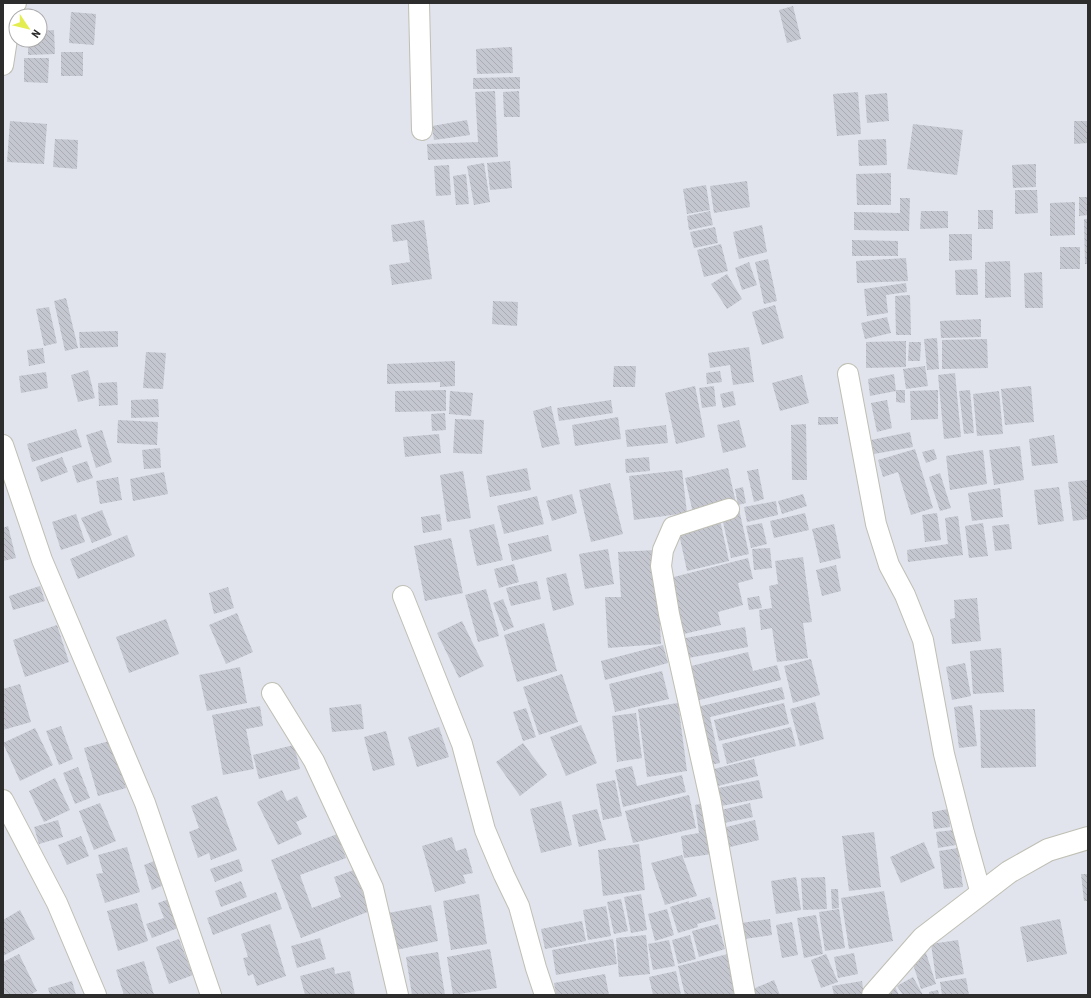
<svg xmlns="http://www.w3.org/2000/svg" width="1091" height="998" viewBox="0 0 1091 998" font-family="'Roboto Condensed',sans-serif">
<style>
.building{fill:url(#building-back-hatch)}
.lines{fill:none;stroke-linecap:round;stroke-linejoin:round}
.minor-casing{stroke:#bfbfb4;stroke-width:22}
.tertiary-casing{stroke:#bfbfb4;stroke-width:24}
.minor{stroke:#fff;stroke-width:20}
.tertiary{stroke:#fff;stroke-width:22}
</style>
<defs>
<pattern id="building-back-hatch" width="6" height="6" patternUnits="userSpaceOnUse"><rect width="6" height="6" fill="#c5c7d0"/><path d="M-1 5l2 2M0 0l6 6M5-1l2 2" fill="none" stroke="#aaabb3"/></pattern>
</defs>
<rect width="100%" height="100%" fill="#e1e3ed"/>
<path class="building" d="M793,6L801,39L787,43L779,10Z
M71,12L96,14L94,45L69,43Z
M54,30L55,54L28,55V40H40V31Z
M512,47L513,73L477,74L476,49Z
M61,52H83V76H61Z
M24,58H49L48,83L24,82Z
M520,77V89H473V78Z
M495,91L498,157L428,160L427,144L478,142L475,92Z
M519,91L520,117H504L503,92Z
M858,92L861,134L837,136L833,94Z
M887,93L889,121L867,123L865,95Z
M467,120L470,135L434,140L432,126Z
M10,121L47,124L44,164L7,162Z
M1074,121H1088V143L1074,144Z
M913,124L963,130L957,175L907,169Z
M55,139L78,140L77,169L53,167Z
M886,139L887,165L859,166L858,140Z
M510,161L512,188L490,190L487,163Z
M484,163L490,202L474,205L467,166Z
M1036,164V187L1013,188L1012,165Z
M449,165L451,195L436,196L434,166Z
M891,173V205H857L856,174Z
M466,174L469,204L456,205L453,176Z
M747,181L750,207L714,213L710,186Z
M706,185L710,210L687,214L683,189Z
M1015,190H1037L1038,213L1015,214Z
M1079,197H1088V215L1079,216Z
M900,198H910L909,231L854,230V212L900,213Z
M1075,202V235L1050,236V203Z
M978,210H993V229H978Z
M710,211L713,225L689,230L687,216Z
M921,211H948V228L920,229Z
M1084,219H1088V264H1085Z
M424,220L432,279L392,285L389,265L410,262L407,240L393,242L391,225Z
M762,225L767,252L739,259L733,232Z
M715,227L718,243L694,248L690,232Z
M949,234H972V260L949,261Z
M852,240L898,241V256H852Z
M721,244L728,271L704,277L697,250Z
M1060,247H1080V269H1060Z
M906,258L908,281L857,283L856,261Z
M768,259L777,301L764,304L755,262Z
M1010,261L1011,297L985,298V262Z
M749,262L757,285L742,290L735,268Z
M977,269L978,295H956L955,270Z
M1042,272L1043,308H1025L1024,273Z
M727,274L742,299L727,309L711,284Z
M906,283L907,292L886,295L888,313L867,316L864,289Z
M910,295L911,335H896L895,296Z
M66,298L78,348L65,351L54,301Z
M493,301L518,302L517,326L492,324Z
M775,305L784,338L762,345L752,312Z
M49,307L57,343L44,346L36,309Z
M887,317L891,333L865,339L861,323Z
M981,319V337L941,338L940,321Z
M118,331V347L80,348L79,332Z
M937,338L939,369L927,370L924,339Z
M987,339L988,368L942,369V340Z
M906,341V367L866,368V342Z
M909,342H921L920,361H908Z
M749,347L754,382L733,385L730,365L710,368L708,353Z
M43,348L45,363L29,366L27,350Z
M146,352L166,353L163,389L143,388Z
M455,361V386L440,387V382L387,384V364Z
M614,366H636L635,387H613Z
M925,366L928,386L906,389L903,369Z
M88,370L95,398L78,402L71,375Z
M720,371L722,382L707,384L706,373Z
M46,372L48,388L21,393L19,376Z
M955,373L961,437L944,439L938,375Z
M894,374L896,391L870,396L868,379Z
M802,375L809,403L780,411L772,383Z
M117,382L118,405L99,406L98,383Z
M695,386L705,437L676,444L665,393Z
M714,386L716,406L702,408L699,388Z
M1031,386L1034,422L1005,425L1001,389Z
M446,390V411L395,412V391Z
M896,390H905V403L896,402Z
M938,390V419L911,420L910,391Z
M970,390L974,433L964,434L959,391Z
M450,391L473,393L471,416L449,414Z
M733,391L736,405L723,408L720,394Z
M999,391L1003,434L977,436L973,394Z
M158,399L159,417L131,418V400Z
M611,400L613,413L559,421L557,408Z
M887,400L892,428L877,432L871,403Z
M551,406L560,444L542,448L533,411Z
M445,413L446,430L432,431L431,414Z
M618,417L621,439L575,446L572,425Z
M818,417H838V424L818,425Z
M455,419L484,420L482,454L453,453Z
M118,420L158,422L157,445L117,443Z
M739,420L746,447L723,453L717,425Z
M806,424L807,480H792L791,425Z
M666,425L668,443L627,447L625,430Z
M76,429L82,447L32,462L27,444Z
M102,430L112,462L96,468L86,435Z
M910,432L913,447L874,454L871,440Z
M439,434L441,453L405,457L403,437Z
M1054,435L1058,463L1032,466L1029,439Z
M1020,446L1024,480L994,485L989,450Z
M160,448L161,468L144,469L142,450Z
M915,449L933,508L911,515L898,472L883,477L878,460Z
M934,449L937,459L926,463L922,452Z
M983,450L987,484L950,490L946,456Z
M62,457L68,472L41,482L36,467Z
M649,457L650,471L626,473L625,459Z
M87,461L93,478L77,483L72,466Z
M527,468L531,490L490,497L486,476Z
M728,468L736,503L693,513L685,478Z
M758,469L764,499L754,502L747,471Z
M682,470L687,513L634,520L629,476Z
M463,471L471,518L447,522L440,475Z
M164,472L168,494L133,501L130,479Z
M940,473L951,508L940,511L929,477Z
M118,477L122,500L100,504L96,481Z
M1088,480V519L1073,521L1068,482Z
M610,483L623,534L591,542L579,490Z
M743,487L746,503L738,505L735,489Z
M1059,487L1064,521L1038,525L1034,490Z
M1000,488L1003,517L972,521L968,493Z
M572,494L577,513L552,521L546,501Z
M803,494L807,506L782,514L778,501Z
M537,496L544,524L504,534L497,506Z
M776,501L778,515L747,522L744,507Z
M739,509L749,554L731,558L721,513Z
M102,510L112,535L92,543L81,518Z
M805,513L809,530L774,538L770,521Z
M937,513L941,540L925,542L922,515Z
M76,514L85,542L61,550L52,522Z
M440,514L442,530L423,533L421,517Z
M958,516L963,555L908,562L907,550L948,544L945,518Z
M720,520L729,561L687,571L678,529Z
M762,523L767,544L751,548L746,526Z
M983,523L988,556L969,558L965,526Z
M494,524L503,560L477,566L469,530Z
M834,524L841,558L820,563L812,529Z
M1009,524L1012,549L995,551L992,526Z
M8,526L16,558L3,561V528Z
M127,535L135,556L78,579L70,559Z
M548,535L552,551L512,561L508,544Z
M451,538L463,593L425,601L414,546Z
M770,548L772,568L754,570L752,549Z
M608,549L614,584L585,589L579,554Z
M656,550L661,644L608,648L605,597H621L618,552Z
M803,557L812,622L803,623L808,658L777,662L772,628L761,630L759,610L772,608L769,586L778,584L775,561Z
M748,558L753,579L738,583L743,605L718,612L721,625L680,635L666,579Z
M514,564L519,582L499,588L494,569Z
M836,565L841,591L822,596L816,570Z
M566,573L574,605L553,611L546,578Z
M537,581L541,599L511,606L506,588Z
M40,586L45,601L13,610L9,596Z
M228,587L234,608L214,614L209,593Z
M486,589L499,636L478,642L465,595Z
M759,596L762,608L749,610L747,598Z
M977,598L981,641L952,644L950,619L955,618L954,600Z
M503,599L514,627L504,631L493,603Z
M237,613L253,652L226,664L209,625Z
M166,619L179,654L129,673L116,637Z
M462,621L484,666L459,678L437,633Z
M544,623L557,671L517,682L504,635Z
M57,625L69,662L25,677L13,640Z
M745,627L748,647L683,659L680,639Z
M663,645L668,663L605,680L601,661Z
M1001,648L1004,692L973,694L970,651Z
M748,652L753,671L777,665L781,680L695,701L687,667Z
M811,659L820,695L793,703L784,666Z
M965,663L971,696L952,700L946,667Z
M240,667L247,703L207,711L199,675Z
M662,671L669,699L615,712L609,684Z
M562,674L578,722L539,735L523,687Z
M20,684L31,722L3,730V689Z
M782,687L785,699L710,717L720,763L710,765L697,707Z
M815,702L824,739L800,746L790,709Z
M678,703L687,771L647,777L638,709Z
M784,703L789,724L719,741L714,720Z
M361,704L364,729L332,732L329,708Z
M972,705L977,746L959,748L954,707Z
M260,706L263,726L246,729L254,769L223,775L212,715Z
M526,708L536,737L523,741L513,712Z
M1035,709L1036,767L981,768L980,710Z
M636,713L642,758L617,762L612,716Z
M581,725L597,763L566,776L550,737Z
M61,726L73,759L59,765L46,731Z
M439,727L449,757L417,767L408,737Z
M791,727L796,746L727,764L722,744Z
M35,728L53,765L20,781L3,743Z
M386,731L395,765L373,771L364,737Z
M113,740L126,788L98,796L84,748Z
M523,743L547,775L520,796L496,762Z
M294,745L300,769L259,779L253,755Z
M754,759L758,776L714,787L710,770Z
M632,766L637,786L682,775L686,792L623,807L615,770Z
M78,767L90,798L75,804L63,773Z
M55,778L70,810L44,822L29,791Z
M615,780L622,816L603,820L596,784Z
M759,780L763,798L716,807L713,789Z
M282,790L287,801L297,796L307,817L296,822L302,834L278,845L257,802Z
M689,795L696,828L633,843L625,811Z
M217,796L237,850L211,860L209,853L198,858L189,832L199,828L191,806Z
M561,801L572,845L541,853L530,809Z
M100,803L116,841L94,850L79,811Z
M704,803L712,854L684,858L681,836L699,833L695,805Z
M750,803L753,817L719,824L717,811Z
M597,809L606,840L579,847L572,815Z
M948,809L950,827L934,829L932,812Z
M58,820L63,837L39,844L34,827Z
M755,820L759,840L726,848L722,828Z
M954,830L956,845L938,848L936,832Z
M874,832L881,887L849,891L842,836Z
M337,834L346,858L300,875L312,908L341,897L334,877L354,870L370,911L301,938L271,860Z
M81,836L89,856L67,865L58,845Z
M452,837L456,851L466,848L473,873L463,875L466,883L435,892L422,846Z
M924,842L935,868L901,883L890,857Z
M639,844L645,890L603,896L598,850Z
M127,847L140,892L105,903L96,874L103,873L98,855Z
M958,848L963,887L944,889L939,851Z
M682,855L697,896L665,905L651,863Z
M239,859L243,871L215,882L210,869Z
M157,860L166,884L152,890L144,865Z
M1081,874H1088V901H1084Z
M796,877L801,910L776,914L771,881Z
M825,877L827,909L803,910L801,878Z
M241,881L247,897L221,907L215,891Z
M831,889H838L839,908L832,909Z
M884,891L893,941L849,949L841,898Z
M276,892L282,909L213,935L207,918Z
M479,894L487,944L451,950L443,901Z
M641,894L647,930L631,933L624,897Z
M710,897L716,919L697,924L698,927L678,933L670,907L689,901V903Z
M172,898L183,926L152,938L146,924L164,918L158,903Z
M621,899L628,931L614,934L607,902Z
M137,903L148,941L118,951L107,911Z
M431,905L438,941L396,950L388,913Z
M606,906L611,936L588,940L583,910Z
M667,909L674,935L655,941L648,914Z
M839,909L845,948L825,951L819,912Z
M20,910L35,939L3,956V920Z
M816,915L823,954L804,958L797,918Z
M770,919L772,935L744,939L741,923Z
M1060,919L1067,954L1027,962L1020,927Z
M582,921L586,941L545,949L541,929Z
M792,922L798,955L782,958L776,925Z
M270,924L286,976L257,986L253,974L248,976L243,958L248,957L241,934Z
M718,924L725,949L699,957L692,931Z
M646,935L650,974L619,977L616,938Z
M690,935L696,959L678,964L672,940Z
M320,938L326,959L297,968L291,946Z
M179,939L193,975L169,984L156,947Z
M613,939L617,964L556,975L552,950Z
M669,940L675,966L653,970L648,944Z
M958,940L964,974L936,979L931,944Z
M490,949L497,988L453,995L447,957Z
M438,952L445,995H412L406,957Z
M854,953L858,974L838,978L834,957Z
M926,953L936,984L921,989L911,958Z
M19,954L37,991L30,995H3V962Z
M728,954L736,993L729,995H685L678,966Z
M826,954L838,982L821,988L811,960Z
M144,961L154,995H124L116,970Z
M334,967L335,974L350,971L355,995H305L300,976Z
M676,971L681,995H653L649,977Z
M605,974L609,995H556L554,983Z
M913,977L923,995H903L897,986Z
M966,978L969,995H942L940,982Z
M774,980L780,995H756L753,989Z
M72,981L76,995H50L48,988Z
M862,981L864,995H834L832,986Z
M895,987L899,995H878Z
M938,990L939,995H929V992Z"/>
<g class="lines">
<g class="minor-casing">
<path id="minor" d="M419,3L422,130
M3,65L11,13L14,5L16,3
M848,374L876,524L889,565L905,595L923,640L944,754L964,833L981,894
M3,445L42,560L145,803L211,995
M729,509L673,527L663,550L661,566L669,614L711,803L745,995
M403,596L462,744L485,830L504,875L519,906L536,968L545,995
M272,693L314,761L373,888L398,995
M3,800L57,903L96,995"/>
</g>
<g class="tertiary-casing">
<path id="tertiary" d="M873,995L923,938L1009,872L1048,850L1088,838"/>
</g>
<use href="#minor" class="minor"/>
<use href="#tertiary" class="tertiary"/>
</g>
<rect width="1091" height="998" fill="none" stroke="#2d2d2d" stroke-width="8"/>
<g transform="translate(28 28) rotate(125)"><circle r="19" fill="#ffffff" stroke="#ababab"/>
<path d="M0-3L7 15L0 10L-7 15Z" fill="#e4ed4f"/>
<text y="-6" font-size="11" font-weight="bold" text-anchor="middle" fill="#2d2d2d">N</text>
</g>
</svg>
